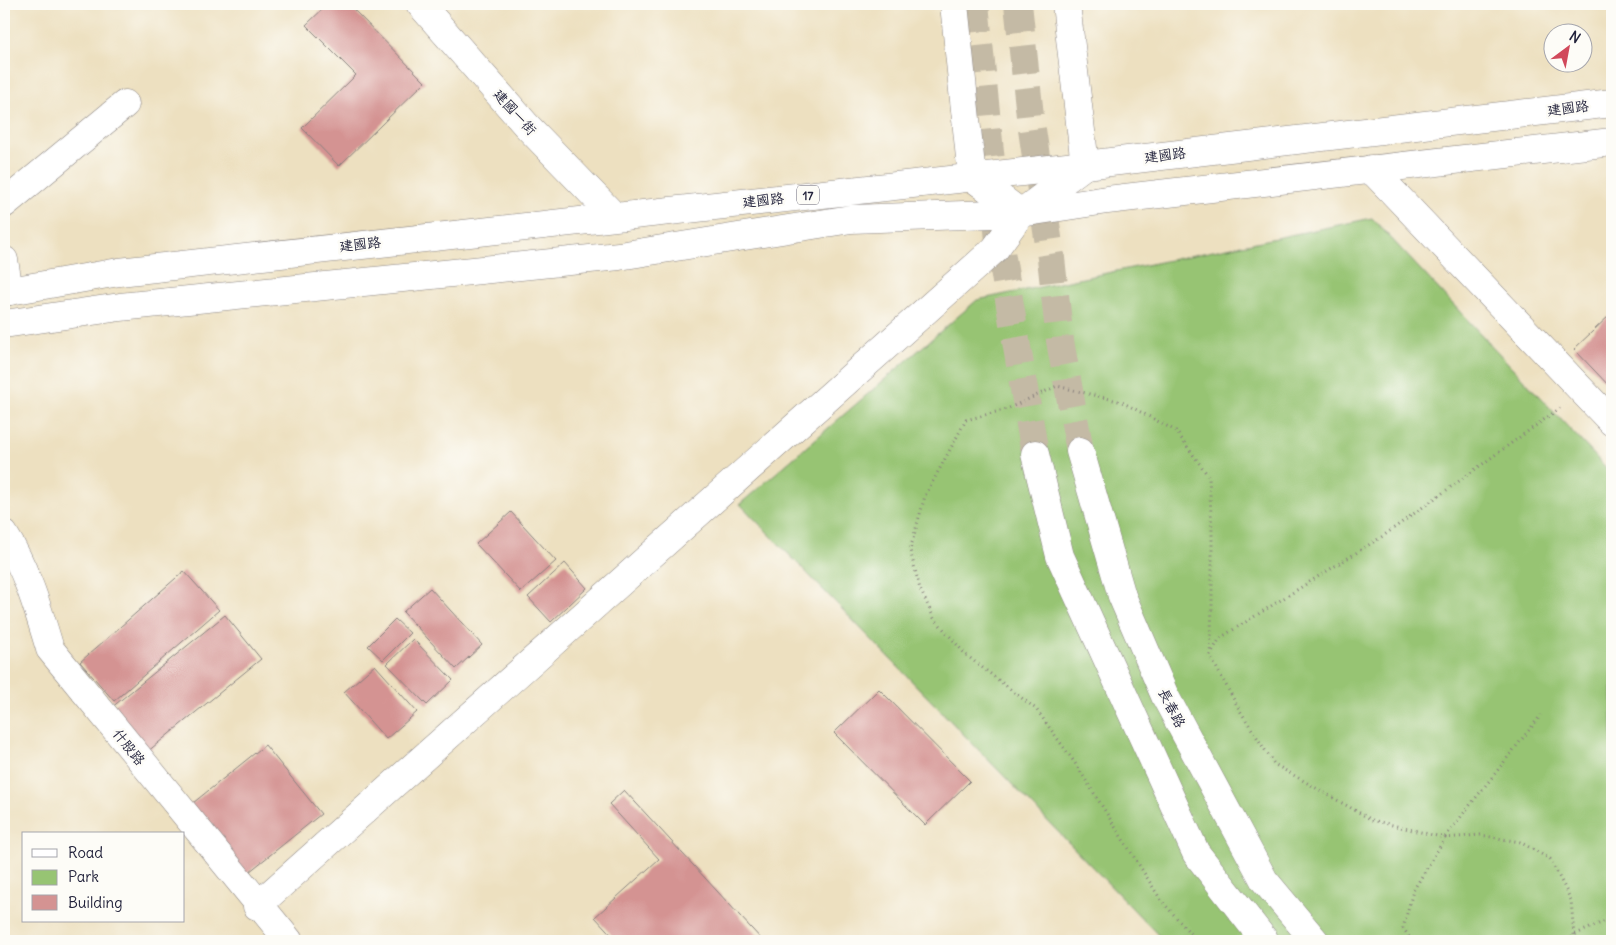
<svg xmlns="http://www.w3.org/2000/svg" width="1616" height="945" viewBox="0 0 1616 945" font-family="Delius,'LXGW WenKai TC',sans-serif">
<style>
.green{fill:#97c473;stroke:#5c7357}
.building{fill:#d49392}
.lines{fill:none;stroke-linecap:round;stroke-linejoin:round}
.minor-tunnel{stroke:#c4baa5;stroke-width:28;stroke-dasharray:28 14;stroke-linecap:butt}
.minor-casing{stroke:#88817e;stroke-width:29}
.major-casing{stroke:#88817e;stroke-width:29}
.path{stroke:#88817e;stroke-width:3;stroke-dasharray:1 4;stroke-linecap:butt}
.minor{stroke:#fff;stroke-width:28}
.major{stroke:#fff;stroke-width:28}
.labels{text-anchor:middle;dominant-baseline:central;stroke-width:5;stroke-linejoin:round;paint-order:stroke}
.shield{fill:#fdfcf7;stroke:#646373;stroke-width:1}
.shield-label{font-size:12px;font-weight:bold;fill:#22223b}
.street-label{font-size:14px;fill:#22223b;stroke:#fdfcf7}
</style>
<rect width="100%" height="100%" fill="#fdfcf7"/>
<filter id="ink" filterUnits="userSpaceOnUse"><feTurbulence type="fractalNoise" baseFrequency=".02" numOctaves="2"/><feDisplacementMap in="SourceGraphic" scale="10" xChannelSelector="R" yChannelSelector="G"/><feConvolveMatrix kernelMatrix="1 2 1 2 8 2 1 2 1" color-interpolation-filters="sRGB"/></filter>
<filter id="wash" filterUnits="userSpaceOnUse"><feTurbulence type="fractalNoise" baseFrequency=".0096" numOctaves="4" result="noise"/><feDisplacementMap in="SourceGraphic" scale="20" xChannelSelector="R" yChannelSelector="G"/><feGaussianBlur stdDeviation="1.12" result="paint"/><feColorMatrix in="noise" values="0 0 0 0 0 0 0 0 0 0 0 0 0 0 0 0 0 1.4 0 .05"/><feComposite in="paint" operator="in"/></filter>
<g filter="url(#wash)">
<rect width="100%" height="100%" fill="#ede0c0"/>
<path class="green" d="M1372,218L1612,474V941H1164L740,504L977,300Z"/>
<g id="blocks">
<path class="building" d="M328,4H348L425,82L339,166L302,128L356,75L306,25Z
M1612,313V389L1574,349Z
M511,512L556,561L521,592L476,544Z
M565,563L587,588L551,622L528,597Z
M184,571L219,610L114,701L80,662Z
M430,588L482,645L456,669L403,612Z
M225,615L261,659L147,752L111,708Z
M395,619L410,633L383,660L368,646Z
M413,639L453,680L427,705L387,664Z
M375,665L417,712L386,739L344,692Z
M879,689L970,781L925,825L834,733Z
M265,745L321,814L244,876L188,807Z
M624,790L763,941H617L595,917L659,859L609,804Z"/>
</g>
</g>
<g filter="url(#ink)">
<use href="#blocks" fill-opacity="0" stroke="#88817e" stroke-width="1"/>
<g class="lines">
<path class="minor-tunnel" d="M975,4L999,240L1035,454
M1018,4L1030,116L1051,258L1060,341L1080,451"/>
<g class="minor-casing">
<path id="minor" d="M420,4L526,125L614,216
M1371,169L1612,422
M4,204L125,104
M1021,213L1085,165L1066,4
M4,260L9,291
M1080,451L1122,596L1165,696L1264,880L1315,941
M1035,454L1060,556L1196,853L1265,941
M4,534C27,570 38,609 50,649L289,941
M257,906L995,249L1021,213L972,177L954,4"/>
</g>
<g class="major-casing">
<path id="major" d="M4,292L119,272L1085,165L1612,103
M4,324L120,307L619,256L851,219L1021,213L1107,200L1612,142"/>
</g>
<path class="path" d="M1210,655L1220,638L1383,536L1560,408
M1445,837L1541,715
M1445,838L1480,835L1520,842L1550,859L1571,900L1574,935
M1197,941L1161,900L1075,763L1036,709L966,655L934,618L920,589L910,550L925,496L966,420L1007,409L1057,386L1122,402L1176,431L1209,477L1212,531V607L1210,656L1239,709L1274,764L1372,820L1445,838L1413,891L1403,928L1412,941
M1568,941L1574,935L1612,918"/>
<use href="#minor" class="minor"/>
<use href="#major" class="major"/>
</g>
</g>
<g class="labels">
<rect class="shield" x="797" y="185.5" width="22" height="19" rx="4"/>
<g class="shield-label">
<text x="808" y="195">17</text>
</g>
<g class="street-label">
<text transform="translate(1568 108) rotate(-7)">建國路</text>
<text transform="translate(515 112) rotate(48)">建國一街</text>
<text transform="translate(1165 155) rotate(-7)">建國路</text>
<text transform="translate(763 200) rotate(-6)">建國路</text>
<text transform="translate(360 244) rotate(-6)">建國路</text>
<text transform="translate(1172 708) rotate(63)">長春路</text>
<text transform="translate(129 747) rotate(51)">什股路</text>
</g>
</g>
<rect width="1616" height="945" fill="none" stroke="#fdfcf7" stroke-width="20"/>
<rect x="22" y="832" width="162" height="90" fill="#fdfcf7" stroke="#a5a5ac"/>
<rect x="32" y="849" width="25" height="8" fill="#ffffff" stroke="#a5a5ac"/>
<text x="68" y="858" font-size="15" fill="#22223b">Road</text>
<rect x="32" y="870" width="25" height="15" fill="#97c473" stroke="#a5a5ac"/>
<text x="68" y="882" font-size="15" fill="#22223b">Park</text>
<rect x="32" y="895" width="25" height="15" fill="#d49392" stroke="#a5a5ac"/>
<text x="68" y="908" font-size="15" fill="#22223b">Building</text>
<g transform="translate(1568 48) rotate(32)"><circle r="24" fill="#fdfcf7" stroke="#a5a5ac"/>
<path d="M0-4L9 19L0 12L-9 19Z" fill="#d1495b"/>
<text y="-8" font-size="14" font-weight="bold" text-anchor="middle" fill="#22223b">N</text>
</g>
</svg>
